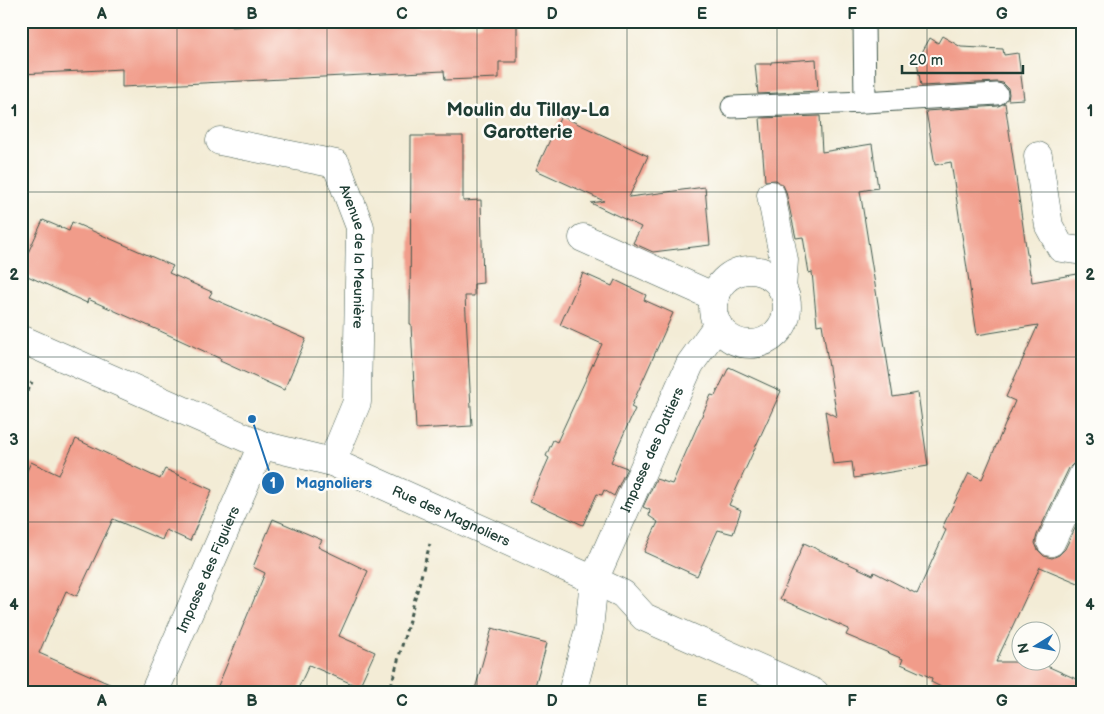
<svg xmlns="http://www.w3.org/2000/svg" width="1104" height="714" viewBox="0 0 1104 714" font-family="'Balsamiq Sans',sans-serif">
<style>
.building{fill:#f19c8a}
.lines{fill:none;stroke-linecap:round;stroke-linejoin:round}
.service-casing{stroke:#3f574c;stroke-width:23}
.minor-casing{stroke:#3f574c;stroke-width:29}
.path{stroke:#3f574c;stroke-width:3;stroke-dasharray:4 4;stroke-linecap:butt}
.service{stroke:#fff;stroke-width:21}
.minor{stroke:#fff;stroke-width:28}
.grid{fill:none;stroke:#1f3d34;stroke-width:1;stroke-opacity:0.55}
.labels{text-anchor:middle;dominant-baseline:central;stroke-width:5;stroke-linejoin:round;paint-order:stroke}
.street-label{font-size:14px;fill:#1f3d34;stroke:#fdfcf7}
.district-label{font-size:19px;font-weight:bold;fill:#1f3d34;stroke:#fdfcf7}
.leader{fill:none;stroke:#1f6fb2;stroke-width:2}
.callout-dot{fill:#1f6fb2;stroke:#fdfcf7;stroke-width:2}
.mark-label{font-size:15px;text-anchor:middle;font-weight:bold;fill:#fff}
.callout-label{font-size:15px;text-anchor:middle;font-weight:bold;fill:#1f6fb2;stroke:#fdfcf7;stroke-width:5;stroke-linejoin:round;paint-order:stroke}
.neatline{fill:none;stroke:#1f3d34;stroke-width:2}
.grid-label{font-size:16px;text-anchor:middle;font-weight:bold;fill:#1f3d34}
</style>
<rect width="100%" height="100%" fill="#fdfcf7"/>
<filter id="ink" filterUnits="userSpaceOnUse"><feTurbulence type="fractalNoise" baseFrequency=".02" numOctaves="2"/><feDisplacementMap in="SourceGraphic" scale="10" xChannelSelector="R" yChannelSelector="G"/><feConvolveMatrix kernelMatrix="1 2 1 2 8 2 1 2 1" color-interpolation-filters="sRGB"/></filter>
<filter id="wash" filterUnits="userSpaceOnUse"><feTurbulence type="fractalNoise" baseFrequency=".0096" numOctaves="4" result="noise"/><feDisplacementMap in="SourceGraphic" scale="20" xChannelSelector="R" yChannelSelector="G"/><feGaussianBlur stdDeviation="1.12" result="paint"/><feColorMatrix in="noise" values="0 0 0 0 0 0 0 0 0 0 0 0 0 0 0 0 0 1.4 0 .05"/><feComposite in="paint" operator="in"/></filter>
<g filter="url(#wash)">
<rect width="100%" height="100%" fill="#f3ecd6"/>
<g id="blocks">
<path class="building" d="M21,21H231V27L300,24V26L401,21V27L482,25V21H517V62H499V78L445,80L444,71L122,87V69L21,74Z
M942,36L961,47L1003,49L1004,55L1018,53L1024,99L1008,100L1009,94L1008,88L1003,83L997,82L921,86L917,61L930,38L938,43Z
M816,59L818,91L758,94L755,64H771V62Z
M1005,103L1030,274H1031L1032,282L1083,273V460L1075,462L1069,468L1037,535L1035,543L1038,550L1044,556L1052,558L1059,555L1065,549L1083,512V585L1040,567L996,662H1038L1083,682V693H953L931,682L932,678L901,664L903,659L846,635L849,629L780,599L804,543L873,575L874,572L917,594L946,530L942,528L969,473L982,479L1015,401L1006,397L1038,325L977,335L951,162L935,165L926,111L998,106Z
M561,116L648,156L629,197L705,187L710,245L653,252L633,243L641,227L591,203L604,201L536,170Z
M820,116L822,152L872,144L878,188L860,191L893,397L918,393L928,466L854,478L852,462L833,464L825,411L837,417L822,324L817,325L812,272L809,273L803,237L796,238L786,192L783,185L776,180L765,181L760,118Z
M411,136H463V201L481,200L483,283L474,284V296H465L472,426L416,429L411,324H410Z
M43,220L69,231L72,222L173,266L169,273L212,292L209,297L306,339L284,390L220,361L221,359L158,330L88,299L87,303L21,273V268Z
M583,273L612,286L615,280L646,295L644,300L673,313L631,407L635,409L611,462L627,468L614,496L604,490L602,495L597,494L583,525L530,501L549,458L546,456L553,440L557,442L602,344L560,325Z
M729,367L781,391L729,505L741,510L733,534L718,530L697,576L644,552L658,522L649,516L650,510L643,507L656,479L672,484L711,395L715,396Z
M76,439L160,479L165,469L212,490L190,541L166,530L162,540L113,519L77,596L66,591L39,653L130,693H21V484L31,462L59,475Z
M273,519L322,540L318,547L368,571L339,636L375,652L359,687L309,665L296,693H215L265,573L253,567Z
M492,628L547,643L533,693H474Z"/>
</g>
</g>
<g filter="url(#ink)">
<use href="#blocks" fill-opacity="0" stroke="#3f574c" stroke-width="1"/>
<g class="lines">
<g class="service-casing">
<path id="service" d="M864,21L865,102
M732,107L865,102L997,94"/>
</g>
<g class="minor-casing">
<g id="minor">
<path id="s1" d="M220,141L336,164L360,227L357,402L332,462"/>
<path d="M1038,156L1049,226L1061,248L1083,251"/>
<path d="M771,195L784,260L782,289"/>
<path d="M583,238L715,297"/>
<circle cx="750" cy="307" r="37"/>
<path id="s2" d="M21,339L262,445L332,462L594,580L623,594L644,617L815,693"/>
<path d="M1051,542L1083,475"/>
<path id="s3" d="M154,693L262,445"/>
<path id="s4" d="M572,693L589,629L594,580L690,364L718,325"/>
</g>
</g>
<path class="path" d="M21,406L32,382
M389,693L430,544"/>
<use href="#service" class="service"/>
<use href="#minor" class="minor"/>
</g>
</g>
<path class="grid" d="M177,21V693M327,21V693M477,21V693M627,21V693M777,21V693M927,21V693M21,192H1083M21,357H1083M21,522H1083"/>
<g class="labels">
<g class="street-label">
<text stroke="none"><textPath href="#s1" startOffset="214">Avenue de la Meunière</textPath></text>
<text stroke="none"><textPath href="#s4" startOffset="258">Impasse des Dattiers</textPath></text>
<text stroke="none"><textPath href="#s2" startOffset="466">Rue des Magnoliers</textPath></text>
<text stroke="none"><textPath href="#s3" startOffset="135">Impasse des Figuiers</textPath></text>
</g>
<g class="district-label">
<text x="528" y="110">Moulin du Tillay-La<tspan x="528" dy="22">Garotterie</tspan></text>
</g>
</g>
<path class="leader" d="M252 419L273 483"/>
<g class="callout-dot">
<circle cx="252" cy="419" r="5"/>
<circle cx="273" cy="483" r="12"/>
</g>
<g class="mark-label">
<text x="273" y="488">1</text>
</g>
<g class="callout-label">
<text x="334" y="488">Magnoliers</text>
</g>
<rect width="1104" height="714" fill="none" stroke="#fdfcf7" stroke-width="55"/>
<g transform="translate(1036 646) rotate(260)"><circle r="24" fill="#fdfcf7" stroke="#a4b0a9"/>
<path d="M0-4L9 19L0 12L-9 19Z" fill="#1f6fb2"/>
<text y="-8" font-size="14" font-weight="bold" text-anchor="middle" fill="#1f3d34">N</text>
</g>
<path d="M902 65v8h121v-8" fill="none" stroke="#1f3d34" stroke-width="2.5"/>
<text x="909" y="65" font-size="15" fill="#1f3d34" stroke="#fdfcf7" stroke-width="4" paint-order="stroke">20 m</text>
<rect x="28" y="28" width="1048" height="658" class="neatline"/>
<g class="grid-label">
<text x="102" y="19">A</text>
<text x="252" y="19">B</text>
<text x="402" y="19">C</text>
<text x="552" y="19">D</text>
<text x="702" y="19">E</text>
<text x="852" y="19">F</text>
<text x="1002" y="19">G</text>
<text x="14" y="116">1</text>
<text x="1090" y="116">1</text>
<text x="14" y="280">2</text>
<text x="1090" y="280">2</text>
<text x="14" y="445">3</text>
<text x="1090" y="445">3</text>
<text x="14" y="610">4</text>
<text x="1090" y="610">4</text>
<text x="102" y="706">A</text>
<text x="252" y="706">B</text>
<text x="402" y="706">C</text>
<text x="552" y="706">D</text>
<text x="702" y="706">E</text>
<text x="852" y="706">F</text>
<text x="1002" y="706">G</text>
</g>
</svg>
